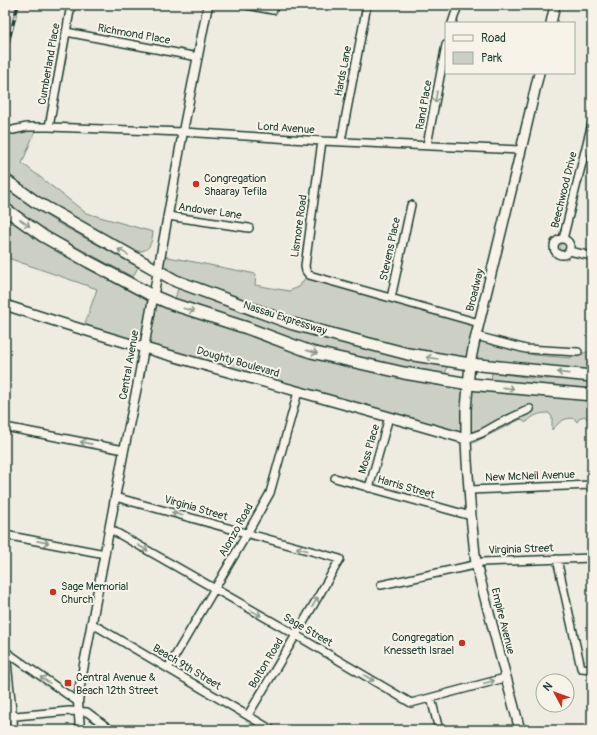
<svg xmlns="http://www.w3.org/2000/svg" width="597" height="735" viewBox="0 0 597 735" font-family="Pangolin,sans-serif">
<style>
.green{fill:#cccfc4;stroke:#76867c}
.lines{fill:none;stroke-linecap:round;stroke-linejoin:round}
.minor-casing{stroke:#1f3d34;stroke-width:10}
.tertiary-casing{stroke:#1f3d34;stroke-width:11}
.secondary-casing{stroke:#1f3d34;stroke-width:12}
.trunk-casing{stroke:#1f3d34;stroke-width:14}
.minor{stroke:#f7f3e8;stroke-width:7}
.tertiary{stroke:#f7f3e8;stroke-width:8}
.secondary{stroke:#f7f3e8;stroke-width:9}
.trunk{stroke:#f7f3e8;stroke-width:11}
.rail-casing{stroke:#1f3d34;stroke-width:3.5}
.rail{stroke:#f7f3e8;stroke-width:2;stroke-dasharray:6;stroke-linecap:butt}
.oneway{stroke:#8b988e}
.poi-dot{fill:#c8321e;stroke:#f7f3e8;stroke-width:1.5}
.labels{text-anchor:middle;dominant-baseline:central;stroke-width:4;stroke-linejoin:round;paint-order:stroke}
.street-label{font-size:11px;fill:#1f3d34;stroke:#f7f3e8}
.poi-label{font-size:11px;fill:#1f3d34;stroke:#f7f3e8;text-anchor:start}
</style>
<rect width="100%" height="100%" fill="#eeece1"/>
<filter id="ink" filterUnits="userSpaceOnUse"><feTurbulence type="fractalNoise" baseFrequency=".025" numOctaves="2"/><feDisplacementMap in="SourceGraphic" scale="8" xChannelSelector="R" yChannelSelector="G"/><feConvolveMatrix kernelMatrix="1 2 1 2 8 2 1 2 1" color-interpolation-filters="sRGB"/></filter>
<g filter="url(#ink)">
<path class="green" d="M36,129L22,163L86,213L153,232C152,240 151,249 142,251C122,255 25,189 5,175V131Z
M5,186L29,204L56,222L138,267L133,277L35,225L5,204Z
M5,211L142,296L147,301L149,305L143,347L83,329L97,289L5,257Z
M554 247a7 7 0 1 1 14 0a7 7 0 1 1-14 0Z
M163,256L256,274L255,285L289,291L299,287L305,278L309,277L476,324L466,359L408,353L297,323L164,272L161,264Z
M180,282L216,298L448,362L445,376L360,362L280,338L175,299Z
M155,302L310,353L457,384L465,390L464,436L145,347Z
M478,338L534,355L571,358L592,350V375L472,363Z
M492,372L531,378L546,379L576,377L592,379V393L491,384Z
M474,389L592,398V422L584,416L580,418L577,422L575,419C565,416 558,423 552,430V417L549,413C540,413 533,415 527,422H524L521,419L467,446L470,394Z"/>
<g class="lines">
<g class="minor-casing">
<path id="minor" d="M246,5L273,10L274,5
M452,23L458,5
M66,32L198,57
M49,127L71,5
M13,130L27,127H49L183,132L322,141L521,150
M322,141L305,266L306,271L309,275L479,323
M341,141L367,5
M427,145L446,45
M168,216L249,228
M563,239L592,123
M554 247a8 8 0 1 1 16 0a8 8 0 1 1-16 0Z
M569,251L592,256
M391,298L411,205
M476,336L526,349L578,352
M5,427L124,450
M466,439L482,433L498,424L530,409
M335,478L471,516
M369,488L389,417
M469,490L592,485
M115,497L340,559L296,635L248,715
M110,529L296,635L411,703L505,678
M5,535L105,554
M557,559L581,668L592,669
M381,585L470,566L482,562L592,558
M91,623L272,730
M5,651L78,702
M8,654L7,662L14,730
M168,668L244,539L270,493L298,392
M431,698L439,730
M5,717L69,711L87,712L111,730"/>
</g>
<g class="tertiary-casing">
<path id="tertiary" d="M80,730L78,702L80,686L124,450L137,387L184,126L208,5"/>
</g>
<g class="secondary-casing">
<path id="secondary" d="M551,23L555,5
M5,305C157,355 313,394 466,439
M520,730L476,564L471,516L467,461L466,439V409L470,364L474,344L521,150L539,73"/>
</g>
<g class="trunk-casing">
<path id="trunk" d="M5,180L36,202L176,281L293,324L408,354L470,364L592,376
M5,209L43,236L89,262L153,296L172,304L247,328L311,352L404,373L469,384L592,395"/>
</g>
<use href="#minor" class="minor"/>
<use href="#tertiary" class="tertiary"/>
<use href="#secondary" class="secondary"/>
<use href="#trunk" class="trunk"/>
<g class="rail-casing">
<path id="rail" d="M5,54L18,5"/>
</g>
<use href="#rail" class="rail"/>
</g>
<defs><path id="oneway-shaft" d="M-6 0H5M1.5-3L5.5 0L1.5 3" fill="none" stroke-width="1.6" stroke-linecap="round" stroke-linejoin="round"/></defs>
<g class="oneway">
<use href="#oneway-shaft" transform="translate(436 97) rotate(100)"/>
<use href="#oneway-shaft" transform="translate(25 223) rotate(35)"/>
<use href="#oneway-shaft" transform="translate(123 252) rotate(-151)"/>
<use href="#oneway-shaft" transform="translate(189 310) rotate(17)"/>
<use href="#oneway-shaft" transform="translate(312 352) rotate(16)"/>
<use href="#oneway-shaft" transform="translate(432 358) rotate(-171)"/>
<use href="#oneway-shaft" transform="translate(563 373) rotate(-174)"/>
<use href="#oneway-shaft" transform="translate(508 388) rotate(6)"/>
<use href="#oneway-shaft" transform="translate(86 443) rotate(-169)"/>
<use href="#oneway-shaft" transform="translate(177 514) rotate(-164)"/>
<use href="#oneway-shaft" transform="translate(43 542) rotate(11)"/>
<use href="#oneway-shaft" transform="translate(143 548) rotate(30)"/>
<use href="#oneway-shaft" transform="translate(302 549) rotate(-165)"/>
<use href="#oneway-shaft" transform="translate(315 602) rotate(-60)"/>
<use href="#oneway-shaft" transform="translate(256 613) rotate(29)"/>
<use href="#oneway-shaft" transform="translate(369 678) rotate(30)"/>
<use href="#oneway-shaft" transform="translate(45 680) rotate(-145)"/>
<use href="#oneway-shaft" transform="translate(489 682) rotate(-15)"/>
</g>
</g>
<g class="poi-dot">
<circle cx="196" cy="184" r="4"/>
<circle cx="53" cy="592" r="4"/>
<circle cx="462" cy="643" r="4"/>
<rect x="64" y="679" width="8" height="8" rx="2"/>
</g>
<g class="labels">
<g class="street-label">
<text transform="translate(134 34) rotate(10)">Richmond Place</text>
<text transform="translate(49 64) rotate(-80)">Cumberland Place</text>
<text transform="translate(343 71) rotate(-79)">Hards Lane</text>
<text transform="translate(424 105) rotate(-80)">Rand Place</text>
<text transform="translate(286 128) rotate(4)">Lord Avenue</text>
<text transform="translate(564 190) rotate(-76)">Beechwood Drive</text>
<text transform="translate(210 211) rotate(8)">Andover Lane</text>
<text transform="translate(299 226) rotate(-82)">Lismore Road</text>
<text transform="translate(390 249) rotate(-78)">Stevens Place</text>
<text transform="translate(475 290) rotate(-76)">Broadway</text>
<text transform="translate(285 318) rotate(18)">Nassau Expressway</text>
<text transform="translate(238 362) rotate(16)">Doughty Boulevard</text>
<text transform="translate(129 365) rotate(-80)">Central Avenue</text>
<text transform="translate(369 449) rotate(-74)">Moss Place</text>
<text transform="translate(530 476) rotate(-2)">New McNeil Avenue</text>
<text transform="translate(406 487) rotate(16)">Harris Street</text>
<text transform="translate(196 508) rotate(16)">Virginia Street</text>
<text transform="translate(236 530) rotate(-61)">Alonzo Road</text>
<text transform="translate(521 549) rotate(-2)">Virginia Street</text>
<text transform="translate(503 621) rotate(76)">Empire Avenue</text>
<text transform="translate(308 630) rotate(30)">Sage Street</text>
<text transform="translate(266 663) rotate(-59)">Bolton Road</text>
<text transform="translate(187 667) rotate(31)">Beach 9th Street</text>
</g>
<g class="poi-label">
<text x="204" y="178">Congregation<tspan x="204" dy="13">Shaaray Tefila</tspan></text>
<text x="61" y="586">Sage Memorial<tspan x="61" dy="13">Church</tspan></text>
<text x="454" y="637" text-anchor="end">Congregation<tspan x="454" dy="13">Knesseth Israel</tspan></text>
<text x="76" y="677">Central Avenue &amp;<tspan x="76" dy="13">Beach 12th Street</tspan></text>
</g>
</g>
<rect width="597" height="735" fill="none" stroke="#f7f3e8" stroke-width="20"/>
<rect x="10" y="10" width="577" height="715" fill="none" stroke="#1f3d34" stroke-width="1.5" filter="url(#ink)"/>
<rect x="445" y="22" width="130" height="52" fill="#f7f3e8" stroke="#a1aaa0"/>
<rect x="453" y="35" width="20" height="6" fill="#f7f3e8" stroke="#a1aaa0"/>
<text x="481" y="42" font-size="12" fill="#1f3d34">Road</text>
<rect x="453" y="52" width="20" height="12" fill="#cccfc4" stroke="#a1aaa0"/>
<text x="481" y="62" font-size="12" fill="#1f3d34">Park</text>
<g transform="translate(555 693) rotate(311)"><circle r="19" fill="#f7f3e8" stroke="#a1aaa0"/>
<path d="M0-3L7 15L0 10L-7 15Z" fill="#c8321e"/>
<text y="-6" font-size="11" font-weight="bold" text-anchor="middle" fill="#1f3d34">N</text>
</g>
</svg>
